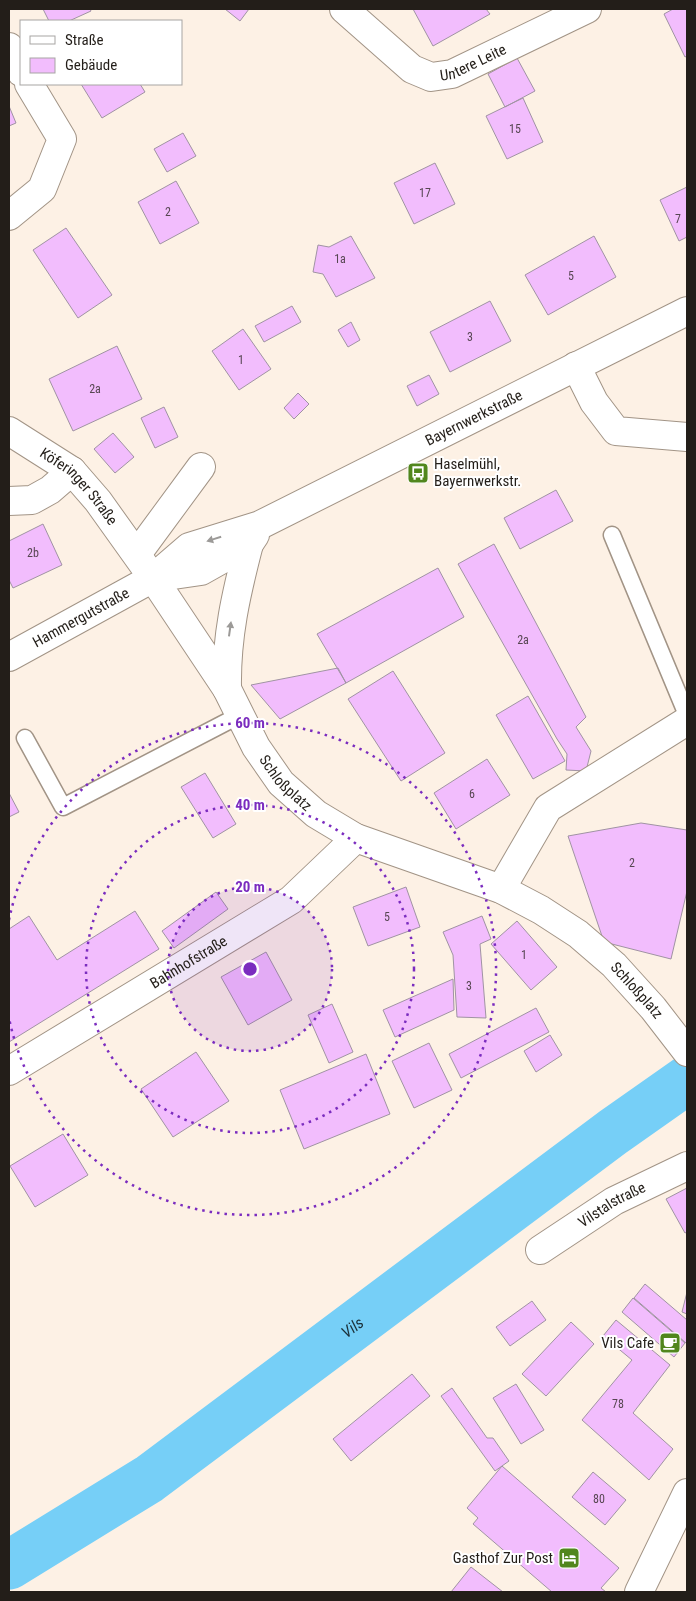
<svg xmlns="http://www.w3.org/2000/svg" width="696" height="1601" viewBox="0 0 696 1601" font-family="'Roboto Condensed',sans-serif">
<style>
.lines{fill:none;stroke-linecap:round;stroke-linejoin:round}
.river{stroke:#76cff7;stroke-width:49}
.building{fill:#f2bdfd;stroke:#a093a3}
.lane-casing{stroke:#a29486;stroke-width:19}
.street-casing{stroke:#a29486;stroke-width:30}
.secondary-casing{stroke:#a29486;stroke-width:30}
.lane{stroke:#fff;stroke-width:16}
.street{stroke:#fff;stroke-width:28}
.secondary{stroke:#fff;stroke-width:28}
.oneway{fill:#9c9a98}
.ring{fill:none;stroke:#7b2cbf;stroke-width:2.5;stroke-dasharray:2.5 5}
.labels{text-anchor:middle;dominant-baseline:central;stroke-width:4;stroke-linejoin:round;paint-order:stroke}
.number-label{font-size:12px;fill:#574652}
.street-label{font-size:15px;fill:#231e19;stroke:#fff}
.poi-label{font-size:15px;fill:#231e19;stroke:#fff;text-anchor:end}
.water-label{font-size:16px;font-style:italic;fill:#1b3039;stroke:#fff}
.centre{fill:#7b2cbf;stroke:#fff;stroke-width:2.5}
.ring-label{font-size:15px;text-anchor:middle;font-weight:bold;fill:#7b2cbf;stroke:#fff;stroke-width:4;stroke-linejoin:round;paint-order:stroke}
</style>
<rect width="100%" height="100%" fill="#fdf1e5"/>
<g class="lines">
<path class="river" id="s1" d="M9,1565L149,1479L613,1132L687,1080"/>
</g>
<path class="building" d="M43,9H90L91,11L69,21H49Z
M225,9H249L240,21Z
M413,9H486L490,14L433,46Z
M673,9H687V56L685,57L664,14Z
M517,58L535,91L505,107L488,74Z
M81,84H140L145,92L102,118Z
M523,98L543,142L507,159L486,116Z
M9,106L16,123L9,126Z
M183,133L196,156L167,172L154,149Z
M435,163L455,204L414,224L394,183Z
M176,181L199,223L160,244L138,202Z
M687,187V237L679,241L660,200Z
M66,228L112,295L78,318L33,250Z
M351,236L375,278L336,297L323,274L313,272L318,245L329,247Z
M594,236L616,277L548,315L525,275Z
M490,301L511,341L450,372L430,332Z
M292,306L301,322L264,342L255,326Z
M351,322L360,340L348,347L338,330Z
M243,329L271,369L239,390L212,351Z
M117,346L142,399L73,431L49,379Z
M429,375L439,394L417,406L407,386Z
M298,393L309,404L294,419L284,408Z
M164,407L178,437L155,448L141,418Z
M113,433L134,457L115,473L94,449Z
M556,490L573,521L520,549L504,518Z
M43,524L62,565L13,588L9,580V541Z
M494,544L586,717L576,727L591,751L586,771L566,770L567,754L557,739L458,564Z
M438,568L464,617L346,683L317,634Z
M338,668L346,683L280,719L251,685Z
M393,671L445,753L401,781L348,699Z
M528,696L565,761L533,779L496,715Z
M487,759L510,795L456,829L434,793Z
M205,773L236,824L213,838L181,787Z
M9,793L19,812L9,817Z
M641,823L687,830V891L671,959L604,942L568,836Z
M406,887L420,927L368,946L353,907Z
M216,892L228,909L174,948L162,931Z
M135,911L159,949L9,1042V929L29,916L57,960Z
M482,916L491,939L480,944L486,1018L457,1017L453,955L443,932Z
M517,921L557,967L531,990L491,944Z
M266,952L292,1000L248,1025L221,977Z
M453,979L454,1010L395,1037L383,1010Z
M332,1004L353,1052L329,1063L308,1015Z
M536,1008L549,1032L461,1078L449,1054Z
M550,1035L562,1055L536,1072L524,1051Z
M429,1043L452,1090L414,1108L392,1061Z
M196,1052L229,1101L173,1137L141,1089Z
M366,1054L390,1114L304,1149L280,1090Z
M63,1134L88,1175L35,1207L10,1166Z
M687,1188V1232L685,1233L666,1199Z
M645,1284L687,1320V1342L686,1343L634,1298Z
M687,1292V1314L682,1312Z
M633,1298L685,1343L674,1357L622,1312Z
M532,1301L546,1320L510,1346L496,1327Z
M616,1320L670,1365L633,1413L673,1449L649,1480L582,1420L632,1360L603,1336Z
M571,1322L594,1344L546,1396L522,1374Z
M412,1374L430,1396L351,1461L333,1439Z
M516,1384L544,1430L521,1444L493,1398Z
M452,1388L487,1438H493L509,1461L495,1471L441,1396Z
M502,1466L619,1568L601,1588L606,1592H552L473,1524L478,1518L467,1508Z
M593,1472L626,1500L605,1525L572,1497Z
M471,1567L503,1592H451Z"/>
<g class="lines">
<g class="lane-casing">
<path id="lane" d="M612,535L687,715
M25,738L63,807L240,715"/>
</g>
<g class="street-casing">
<g id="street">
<path id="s2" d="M344,9L412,69L431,77L452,74L587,9"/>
<path d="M9,47L21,72"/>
<path d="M9,216L42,189L62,139L29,84"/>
<path d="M576,366L594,402L616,431L687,437"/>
<path d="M9,501L32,500L50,490L72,471"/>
<path d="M137,554L201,467"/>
<path id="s3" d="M9,657L153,578"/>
<path d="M501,889L548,808L687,721"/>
<path id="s4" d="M9,1071L291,900L356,838"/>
<path id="s5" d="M540,1250L614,1201L687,1166"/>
</g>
</g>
<g class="secondary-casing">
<g id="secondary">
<path id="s6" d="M9,431L72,471L98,501L153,578L227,689L256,747L281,783L316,814L356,838L501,889L541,910L578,934L614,965L653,1008L687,1052"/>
<path id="s7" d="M153,578L189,547L260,525L687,311"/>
<path d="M153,578L201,571L249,544L255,535"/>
<path d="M227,689C226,637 236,594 249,544"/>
<path d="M639,1592L687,1493"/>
</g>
</g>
<use href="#lane" class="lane"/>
<use href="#street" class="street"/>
<use href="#secondary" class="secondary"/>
</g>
<defs><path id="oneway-solid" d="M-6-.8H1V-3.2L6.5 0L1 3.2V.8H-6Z" transform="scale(1.25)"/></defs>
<g class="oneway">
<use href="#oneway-solid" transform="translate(214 539) rotate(163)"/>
<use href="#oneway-solid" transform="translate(230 629) rotate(-82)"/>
</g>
<circle cx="250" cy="969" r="82" fill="#7b2cbf" fill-opacity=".12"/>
<g class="ring">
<circle cx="250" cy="969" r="82"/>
<circle cx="250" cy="969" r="164"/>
<path d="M9 920A246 246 0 1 1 9 1018"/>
</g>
<defs>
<g id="bus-square" transform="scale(1.125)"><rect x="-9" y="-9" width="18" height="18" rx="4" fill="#51861d" stroke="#fff"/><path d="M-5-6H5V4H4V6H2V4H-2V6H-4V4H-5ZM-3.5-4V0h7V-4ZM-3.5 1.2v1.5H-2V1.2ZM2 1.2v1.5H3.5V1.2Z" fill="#fff"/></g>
<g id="cafe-square" transform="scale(1.125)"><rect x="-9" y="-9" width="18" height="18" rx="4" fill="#51861d" stroke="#fff"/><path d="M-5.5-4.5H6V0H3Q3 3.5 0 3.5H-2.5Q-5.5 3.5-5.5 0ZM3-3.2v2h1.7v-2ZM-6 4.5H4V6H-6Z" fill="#fff"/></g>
<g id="hotel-square" transform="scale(1.125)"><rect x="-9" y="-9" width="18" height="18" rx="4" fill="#51861d" stroke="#fff"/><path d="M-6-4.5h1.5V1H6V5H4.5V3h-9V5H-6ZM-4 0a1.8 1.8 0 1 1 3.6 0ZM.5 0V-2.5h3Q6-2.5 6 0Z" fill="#fff"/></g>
</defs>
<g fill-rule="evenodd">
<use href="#bus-square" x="418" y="473"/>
<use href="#cafe-square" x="670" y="1343"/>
<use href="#hotel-square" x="569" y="1558"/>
</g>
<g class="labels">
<g class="number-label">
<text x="515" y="129">15</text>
<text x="425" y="193">17</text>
<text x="168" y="212">2</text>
<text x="678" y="219">7</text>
<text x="340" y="259">1a</text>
<text x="571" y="276">5</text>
<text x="470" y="337">3</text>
<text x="241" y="360">1</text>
<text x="95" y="389">2a</text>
<text x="33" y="553">2b</text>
<text x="523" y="640">2a</text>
<text x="472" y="794">6</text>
<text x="632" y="863">2</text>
<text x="387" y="917">5</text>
<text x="524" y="955">1</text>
<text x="469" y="986">3</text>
<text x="618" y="1404">78</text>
<text x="599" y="1499">80</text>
</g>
<g class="street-label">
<text stroke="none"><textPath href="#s2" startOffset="156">Untere Leite</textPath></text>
<text stroke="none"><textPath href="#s7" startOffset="361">Bayernwerkstraße</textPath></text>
<text stroke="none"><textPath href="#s6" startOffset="90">Köferinger Straße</textPath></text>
<text stroke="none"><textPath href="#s3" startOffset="82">Hammergutstraße</textPath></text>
<text stroke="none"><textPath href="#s6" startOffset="454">Schloßplatz</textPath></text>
<text stroke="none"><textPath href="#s4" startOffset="210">Bahnhofstraße</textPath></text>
<text stroke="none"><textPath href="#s6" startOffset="869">Schloßplatz</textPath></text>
<text stroke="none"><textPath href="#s5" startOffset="85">Vilstalstraße</textPath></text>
</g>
<g class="poi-label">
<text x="434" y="464" text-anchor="start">Haselmühl,<tspan x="434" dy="17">Bayernwerkstr.</tspan></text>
<text x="654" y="1343">Vils Cafe</text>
<text x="553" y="1558">Gasthof Zur Post</text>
</g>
<g class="water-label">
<text stroke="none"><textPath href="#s1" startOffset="418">Vils</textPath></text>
</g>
</g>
<circle cx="250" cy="969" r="8" class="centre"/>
<g class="ring-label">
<text x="250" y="728">60 m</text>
<text x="250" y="810">40 m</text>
<text x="250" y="892">20 m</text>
</g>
<rect width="696" height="1601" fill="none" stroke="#231e19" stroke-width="20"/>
<rect x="20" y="20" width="162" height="65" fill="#ffffff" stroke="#a7a5a3"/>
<rect x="30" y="36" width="25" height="8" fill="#ffffff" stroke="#a7a5a3"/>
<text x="65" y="45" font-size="15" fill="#231e19">Straße</text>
<rect x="30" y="58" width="25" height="15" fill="#f2bdfd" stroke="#a7a5a3"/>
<text x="65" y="70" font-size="15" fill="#231e19">Gebäude</text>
</svg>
